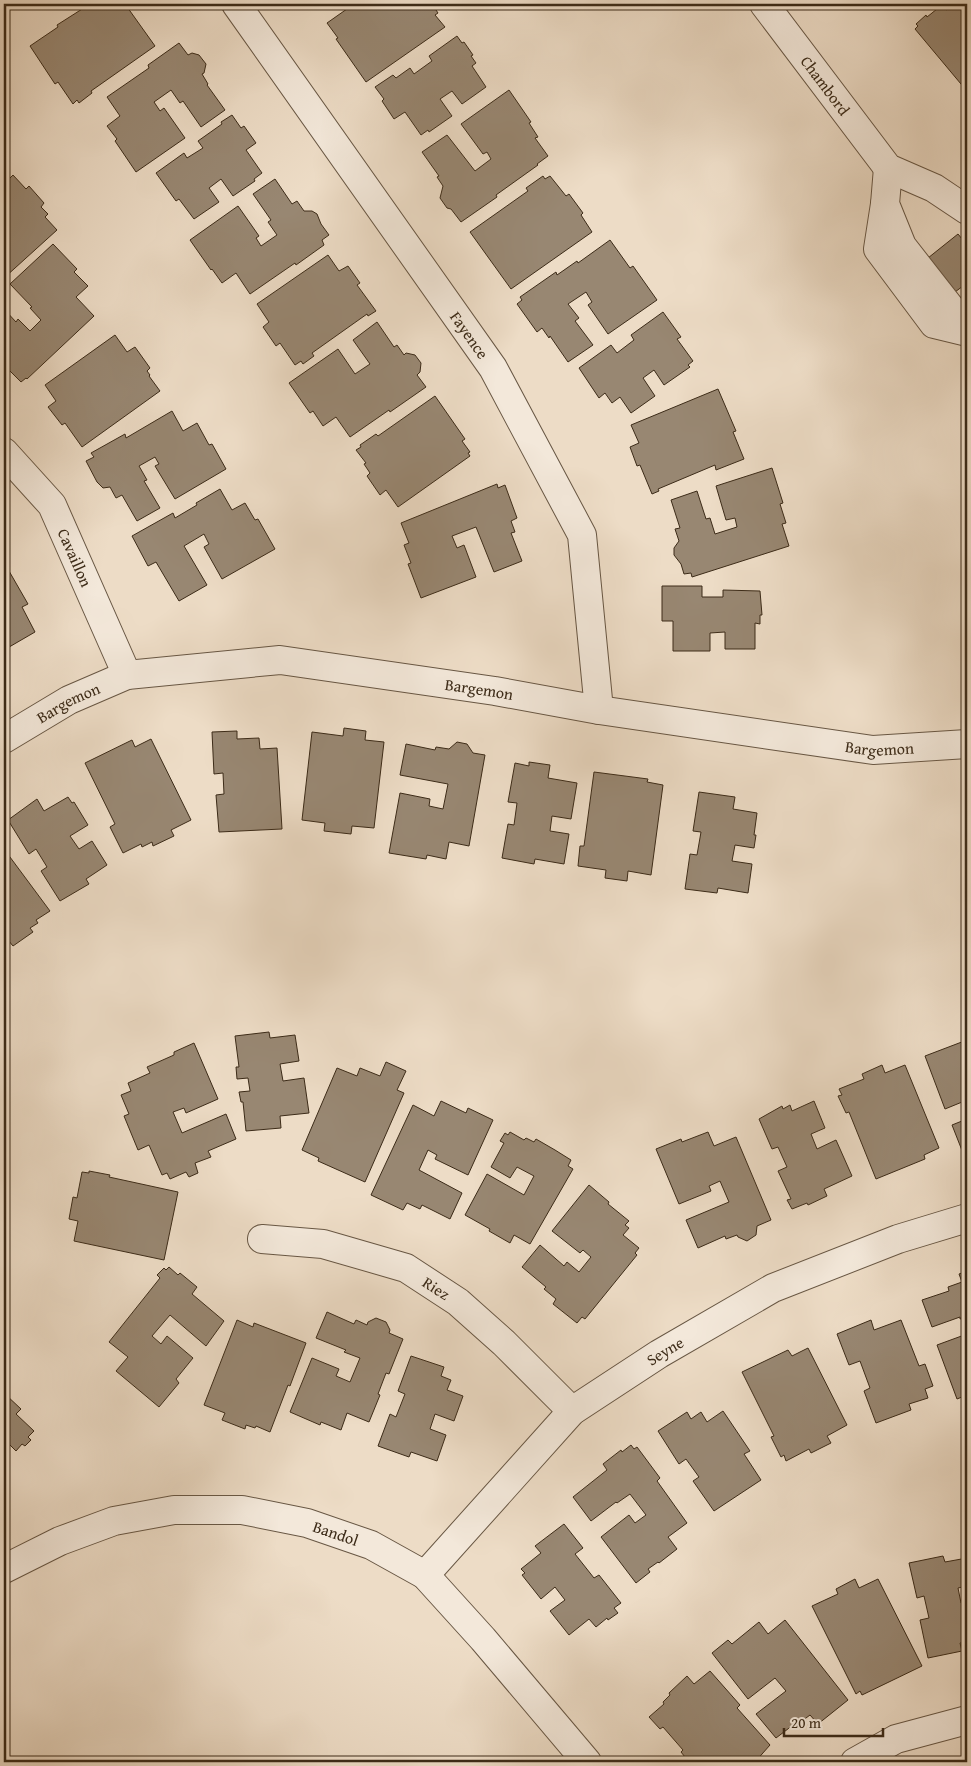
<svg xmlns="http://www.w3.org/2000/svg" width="971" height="1766" viewBox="0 0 971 1766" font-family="'Gentium Book Plus',serif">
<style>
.building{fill:#988772;stroke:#3c2b18}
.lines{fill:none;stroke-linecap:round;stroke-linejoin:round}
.minor-casing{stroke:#685744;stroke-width:30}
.tertiary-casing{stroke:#685744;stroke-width:30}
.minor{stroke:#f3e8da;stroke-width:28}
.tertiary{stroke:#f3e8da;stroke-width:28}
.labels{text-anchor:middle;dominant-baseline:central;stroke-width:4;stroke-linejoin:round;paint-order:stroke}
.street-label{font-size:16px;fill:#3c2b18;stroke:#f3e8da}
</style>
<rect width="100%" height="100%" fill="#eddcc6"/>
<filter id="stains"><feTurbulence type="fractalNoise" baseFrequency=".004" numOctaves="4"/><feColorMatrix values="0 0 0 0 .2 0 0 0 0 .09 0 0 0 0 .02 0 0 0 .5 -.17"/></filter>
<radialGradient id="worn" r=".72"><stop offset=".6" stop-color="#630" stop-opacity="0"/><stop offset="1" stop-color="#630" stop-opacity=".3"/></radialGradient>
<path class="building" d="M90,4H117L119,6L125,4L155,46L91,91L92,93L79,103L77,100L73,104L58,82L55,84L30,46L58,27L57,25Z
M354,4H432L438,13L435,15L445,27L366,82L336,39L338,38L327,23Z
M954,4H967V89L966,90L915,29L918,26L916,24L926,15L927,17L942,5L946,10Z
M457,36L462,43L464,42L473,55L471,56L476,63L472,66L486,87L462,104L452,91L440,99L452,116L429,132L428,130L421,135L405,112L394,119L382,101L384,99L375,87L393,75L396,78L410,68L414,74L432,61L429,56Z
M179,43L188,55L192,53L199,55L206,64L204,73L202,74L208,84L207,85L225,110L201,127L183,101L180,103L171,90L154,102L160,111L164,108L185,138L136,172L115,141L117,139L107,126L120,116L107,97L149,68L148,65Z
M509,90L531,122L529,123L538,137L535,138L548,156L537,164L538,165L496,195L497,197L461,222L451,209L447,208L440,198L443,186L437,177L439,176L422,152L447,135L475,171L491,159L487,152L483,154L461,124Z
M232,115L241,128L244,126L256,143L246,150L262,173L254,179L255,181L233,196L221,179L209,188L219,202L194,219L179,199L176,201L156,173L184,153L187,158L203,148L198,141L222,124L221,122Z
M7,175L10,178L13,175L26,189L29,186L44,203L41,207L48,214L45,217L57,230L4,278V178Z
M543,176L545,179L550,176L566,196L569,194L583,213L581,215L592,232L511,289L470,232L528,191L526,188Z
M275,179L292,204L297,201L304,211H312L317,214L321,224L329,235L322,240L324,245L296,265L295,263L250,294L236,273L222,283L212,269L211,270L190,240L238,206L259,236L256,238L261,246L277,235L268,222L271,220L253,194Z
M958,234L967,245V283L955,292L928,258Z
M610,240L630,268L633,266L657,300L608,334L588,305L592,302L586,292L568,304L579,318L575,321L593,345L568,362L550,336L549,338L542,328L537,332L517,304L522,300L520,297L556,272L557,275L577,261L578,263Z
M53,244L77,269L74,272L88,286L76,297L94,316L27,379L26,378L21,382L9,370L4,366V309L16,322L18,319L30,331L41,320L30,308L32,307L10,284Z
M328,255L339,271L348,266L360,283L357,285L376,311L368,316L367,314L312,353L314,356L303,364L301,361L295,365L280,343L276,346L263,327L269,322L257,304Z
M663,312L681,337L677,339L693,361L688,365L690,367L664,385L654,370L643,378L655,396L631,413L620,397L612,403L605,393L599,398L579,368L611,345L617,353L634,340L631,335Z
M377,322L394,347L397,345L404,355L406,353L415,355L421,363L420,372L417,375L426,387L390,412L389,410L350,437L336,417L323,426L313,411L310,413L289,383L338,349L355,374L370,364L353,340Z
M115,335L127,352L135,347L150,368L147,371L150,375L149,376L160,391L82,447L65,423L62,425L48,407L56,401L45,385Z
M718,389L736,431L733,432L744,459L716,470L715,465L658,489L659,491L652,494L640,465L637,466L630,447L639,443L631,425Z
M435,396L465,439L462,441L470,452L468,453L470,456L398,507L386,490L380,495L367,476L370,473L364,464L366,463L356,450L361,447L360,445L376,434L378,436Z
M172,411L183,431L197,423L209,445L212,444L226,469L175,499L155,466L159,464L155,457L139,466L147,480L144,481L160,508L137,521L122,495L116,498L110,487L103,488L97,482L86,461L94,457L91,453L125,434L126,438Z
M772,468L783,503L780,504L786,523L782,524L789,546L692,577L691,573L684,574L681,564L674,555V548L679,541L675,529L680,528L671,500L697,491L706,519L710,518L715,534L737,527L735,518L726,520L716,486Z
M497,484L498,488L505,485L517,518L511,521L515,532L511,533L522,561L494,572L476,527L452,536L457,548L464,545L476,577L421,598L408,564L411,563L404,545L409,543L401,523Z
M220,489L232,510L245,503L255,520L258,519L275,549L222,579L204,547L209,544L204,534L184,546L207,585L179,601L156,562L148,566L132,536L173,513L175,518L197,505L196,503Z
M9,571L28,604L22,607L35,632L4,650V574Z
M662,586H702V597H723V590L760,591L762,615H760V624L755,623V649H725V632L710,633V651H673V621H662Z
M344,728L366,731L365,740L384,742L374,828L352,826L351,834L324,831L325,823L302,820L312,732L343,736Z
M237,731V739L259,738L260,749L277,748L282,829L219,832L216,795L224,794L223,773L214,774L212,732Z
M151,739L191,820L171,830L174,836L153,846L152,842L142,847L141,844L123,853L110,827L115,824L85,763L132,740L135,747Z
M457,742L467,744L473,753L485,755L469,846L449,842L446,859L427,855L426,859L389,853L400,793L430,799L429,806L443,809L448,784L400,775L406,744L435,750L436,747L449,749Z
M529,762L550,765L548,778L577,783L571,819L552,816L550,831L569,834L564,864L535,859L534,864L502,858L508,824L514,825L517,803L508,802L515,763L529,766Z
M594,772L648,779L647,782L663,785L651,875L628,871L627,881L605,878L606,870L578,866L580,846H584Z
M699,792L735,797L733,809L757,813L754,835H756L754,848L735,845L732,861L752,864L748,893L718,888L717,893L685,889L690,854L697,855L701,832L693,831Z
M68,797L72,803L74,802L88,825L70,836L79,849L92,841L107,865L86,879L89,884L60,901L41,871L47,867L36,849L29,854L8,820L37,799L44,811Z
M4,849L50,911L36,920L38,923L30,928L33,932L13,946L8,940L4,943Z
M269,1032L270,1038L295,1035L299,1061L280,1064L283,1081L304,1078L309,1113L280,1116L281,1128L246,1131L243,1102H241L239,1092L250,1091L248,1078L237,1079L236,1067H239L235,1036Z
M967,1040V1100L945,1109L925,1056Z
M194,1043L218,1099L186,1113L184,1108L173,1112L182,1133L226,1114L236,1139L208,1151L211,1157L195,1163L198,1173L189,1177L186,1172L170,1179L167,1173L162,1175L149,1145L138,1150L124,1116L129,1114L121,1095L131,1091L128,1083L150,1073L147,1067L174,1055V1052Z
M386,1062L406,1071L397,1090L404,1093L365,1182L318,1161L319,1158L302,1150L337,1068L357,1076L360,1068L380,1076Z
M882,1065L885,1073L905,1065L939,1148L924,1155L925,1159L876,1179L849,1112L846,1113L838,1096L842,1095L839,1089L864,1079L862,1074Z
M441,1101L466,1113L468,1108L493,1120L468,1175L435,1159L437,1155L428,1150L419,1170L462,1193L450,1219L422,1205L420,1209L407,1203L403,1210L371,1195L413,1105L434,1116Z
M814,1101L825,1128L811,1134L817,1149L836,1140L852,1176L824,1189L827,1196L808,1205L807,1203L792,1209L787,1200L791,1199L778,1171L787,1167L778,1147L772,1149L759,1119L782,1106L783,1109L790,1105L792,1111Z
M967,1119V1151L963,1153L952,1125Z
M510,1132L524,1140L526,1138L534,1142L536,1139L555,1150L571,1160L568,1166L573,1169L530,1244L514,1235L510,1243L489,1231L490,1229L465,1215L487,1174L524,1195L534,1176L517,1167L510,1178L491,1167L504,1143L500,1141L505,1133L508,1135Z
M708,1132L714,1146L736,1137L771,1220L757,1226L756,1235L747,1241L738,1237L737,1235L726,1239L725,1236L698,1248L686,1220L729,1202L720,1181L709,1186L711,1191L679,1204L656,1149L681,1139L682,1142Z
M89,1171L110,1175L109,1177L178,1192L164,1260L74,1241L78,1221L69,1219L73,1197L77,1198L82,1172L89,1173Z
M589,1185L609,1202L608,1204L629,1221L625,1225L629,1228L623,1235L639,1248L635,1253L637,1255L585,1319L582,1317L577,1323L553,1304L556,1299L544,1289L546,1287L522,1267L540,1245L564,1266L567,1262L579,1272L591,1257L583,1250L580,1253L552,1231Z
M169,1267L178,1275L180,1273L197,1287L192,1294L224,1321L206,1346L170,1315L152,1336L161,1344L167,1336L193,1358L176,1379L179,1383L159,1407L116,1371L128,1357L109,1342L160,1278L157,1275L164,1268L166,1270Z
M967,1271V1317L960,1319V1317L932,1327L922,1300L949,1291L948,1287L962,1282L959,1274Z
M327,1312L354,1324L356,1320L367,1325L368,1322L376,1318L386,1322L390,1330L389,1333L403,1339L389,1374L386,1373L378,1394L380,1395L369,1422L347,1413L341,1430L321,1422L320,1425L290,1412L312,1358L339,1369L336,1376L350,1382L360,1358L344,1352L346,1350L316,1338Z
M237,1320L253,1327L254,1323L306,1343L290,1386L288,1385L270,1432L256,1426L255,1428L246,1425L245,1429L222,1420L225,1413L204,1405Z
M871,1320L874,1330L901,1320L919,1366L925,1364L933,1386L925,1389L928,1398L909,1404L911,1410L876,1423L864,1391L870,1388L860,1361L849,1365L837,1334Z
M967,1334V1395L957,1399L937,1345Z
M808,1348L847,1425L827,1436L831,1443L811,1453L809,1449L786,1461L784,1455L781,1457L771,1437L774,1436L742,1372L788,1350L792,1356Z
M411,1356L444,1367L441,1376L451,1380L447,1390L463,1396L454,1421L435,1414L430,1429L446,1435L437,1461L411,1452L409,1457L378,1446L390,1414L396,1417L405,1394L398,1391Z
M5,1394L21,1409L16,1414L34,1431L28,1437L31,1440L25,1446L22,1444L16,1451L4,1439V1396Z
M723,1411L750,1451L744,1454L761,1480L714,1511L693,1481L699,1477L686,1459L679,1464L658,1431L687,1412L691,1419L701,1412L707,1422Z
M631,1445L634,1449L637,1447L660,1478L657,1481L687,1523L668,1537L677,1549L659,1563L658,1562L648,1569L650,1572L636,1583L601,1537L629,1515L635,1523L646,1515L630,1494L617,1503L616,1502L591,1521L573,1497L607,1470L603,1464L621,1450L622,1452Z
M564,1524L583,1548L575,1554L594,1578L599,1575L621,1603L614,1608L618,1613L608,1620L607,1618L596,1627L589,1619L569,1635L550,1611L565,1600L555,1587L541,1599L522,1575L525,1573L521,1569L541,1553L535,1546Z
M943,1556L945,1562L967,1558V1586L958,1588L961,1603L967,1602V1642L960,1643L962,1651L928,1658L920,1620L929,1618L924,1596L917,1598L909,1563Z
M855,1579L859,1588L878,1579L922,1666L862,1695L860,1691L856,1694L812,1606L838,1594L836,1589Z
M785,1620L848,1700L818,1724L810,1715L802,1721L801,1719L776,1738L756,1714L786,1691L775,1678L748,1699L712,1653L728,1640L732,1644L759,1622L768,1634Z
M710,1671L740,1705L737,1708L770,1745L755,1762H689L681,1752L683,1750L663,1727L660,1729L649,1717L664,1704L663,1702L670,1695L669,1693L687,1676L694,1684Z"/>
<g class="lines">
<g class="minor-casing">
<g id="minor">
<path id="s1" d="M236,4L493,368L582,535L599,710"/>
<path id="s2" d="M4,452L52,505L127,675"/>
<path id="s3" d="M4,739L69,700L127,675L280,660L495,691L599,710L873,750L967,744"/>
<path id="s4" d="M262,1239L323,1244L406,1268L458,1302L504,1343L572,1411"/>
<path id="s5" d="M4,1569L60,1541L114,1521L174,1510H242L307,1523L371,1545L425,1575L483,1639L587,1762"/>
<path id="s6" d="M425,1575L572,1411L659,1354L773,1288L898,1239L967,1218"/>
<path d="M855,1762L896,1739L967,1720"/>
</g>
</g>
<g class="tertiary-casing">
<g id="tertiary">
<path id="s7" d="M764,4L888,168L934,188L967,210"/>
<path d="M888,168L885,204L902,246L967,329"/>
<path d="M885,204L878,249L934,324L967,332"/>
</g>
</g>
<use href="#minor" class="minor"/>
<use href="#tertiary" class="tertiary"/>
</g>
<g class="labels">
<g class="street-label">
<text stroke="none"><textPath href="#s7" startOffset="102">Chambord</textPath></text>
<text stroke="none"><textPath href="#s1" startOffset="405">Fayence</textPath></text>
<text stroke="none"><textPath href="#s2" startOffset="129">Cavaillon</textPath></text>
<text stroke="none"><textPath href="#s3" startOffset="494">Bargemon</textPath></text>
<text stroke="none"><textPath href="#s3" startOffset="74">Bargemon</textPath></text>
<text stroke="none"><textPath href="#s3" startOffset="899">Bargemon</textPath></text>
<text stroke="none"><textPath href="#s4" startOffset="184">Riez</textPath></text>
<text stroke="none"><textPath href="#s6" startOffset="331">Seyne</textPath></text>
<text stroke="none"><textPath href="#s5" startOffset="346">Bandol</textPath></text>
</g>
</g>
<rect width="971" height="1766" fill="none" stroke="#eddcc6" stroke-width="20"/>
<rect x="5" y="5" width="961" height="1756" fill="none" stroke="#3c2b18" stroke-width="2.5"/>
<rect x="10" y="10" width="951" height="1746" fill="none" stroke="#3c2b18"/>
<path d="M784 1728v8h99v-8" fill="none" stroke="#3c2b18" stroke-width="2.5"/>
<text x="791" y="1728" font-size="15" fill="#3c2b18" stroke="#f3e8da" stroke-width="4" paint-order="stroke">20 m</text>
<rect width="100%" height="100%" filter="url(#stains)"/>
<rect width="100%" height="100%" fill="url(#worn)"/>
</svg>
